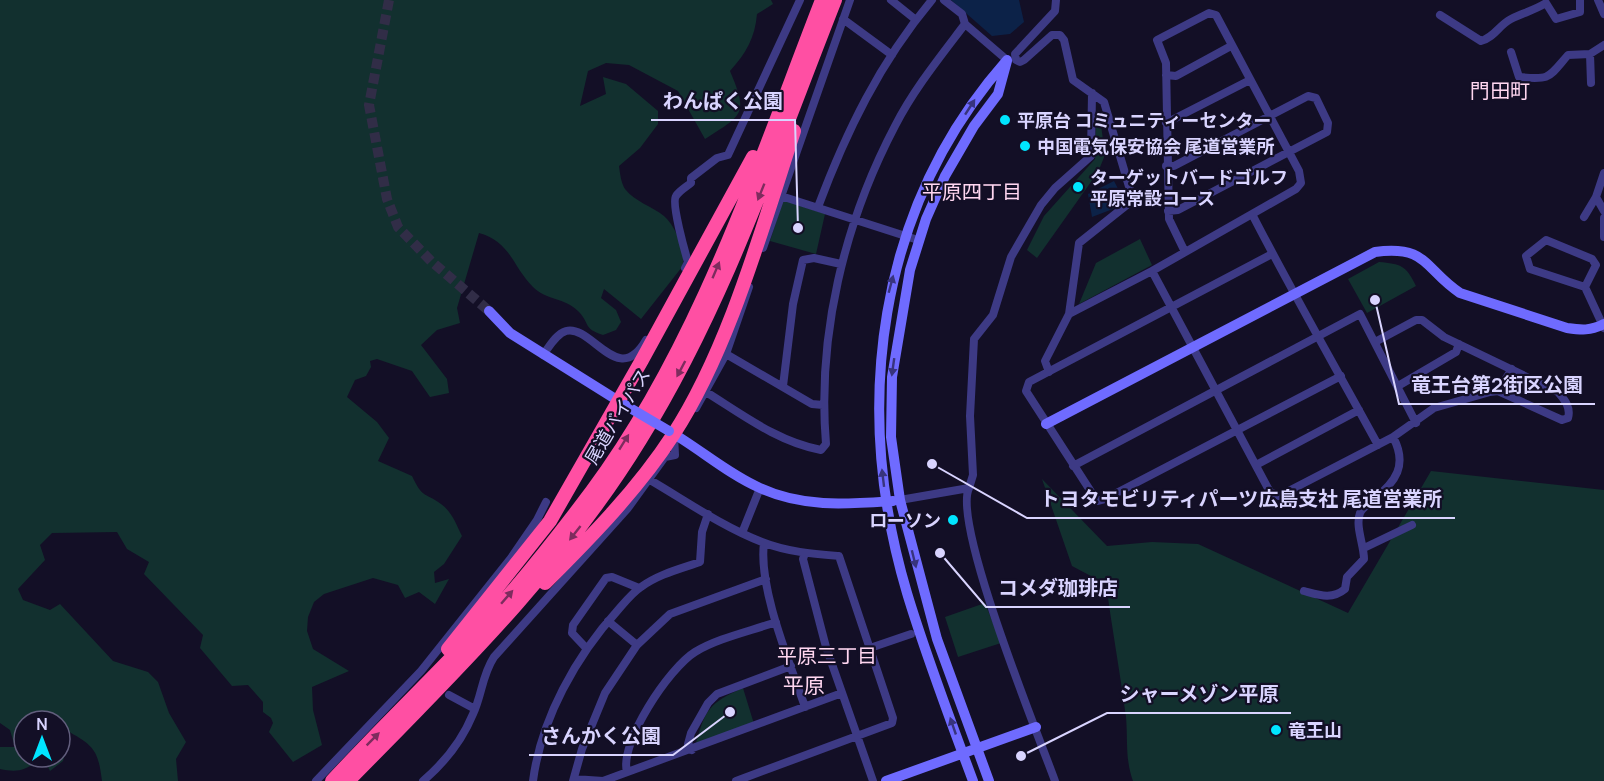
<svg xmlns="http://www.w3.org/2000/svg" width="1604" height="781" viewBox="0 0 1604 781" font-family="Manrope,'Noto Sans JP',sans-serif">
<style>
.green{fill:#12302f}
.water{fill:#0c2248}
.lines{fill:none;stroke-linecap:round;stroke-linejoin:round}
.secondary-tunnel{stroke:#312d47;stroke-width:10;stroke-dasharray:10 5;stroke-linecap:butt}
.street{stroke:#3d3a85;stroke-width:8}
.secondary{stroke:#6f6bff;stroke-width:10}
.highway{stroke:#ff4fa3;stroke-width:14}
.secondary-bridge{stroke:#6f6bff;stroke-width:10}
.oneway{fill:#38347d}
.oneway2{fill:#7d2c5e}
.poi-dot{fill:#00e5ff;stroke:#130f26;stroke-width:2}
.labels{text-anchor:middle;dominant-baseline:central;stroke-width:4.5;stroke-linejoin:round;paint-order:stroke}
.poi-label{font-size:18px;font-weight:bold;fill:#d9d4ff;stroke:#130f26;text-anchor:start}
.street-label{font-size:18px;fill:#d9d4ff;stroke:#130f26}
.neighbourhood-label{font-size:20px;fill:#ffd6f0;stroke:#130f26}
.quarter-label{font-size:21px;fill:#ffd6f0;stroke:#130f26}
.leader{fill:none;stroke:#d9d4ff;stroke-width:2}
.callout-dot{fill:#d9d4ff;stroke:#130f26;stroke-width:2}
.callout-label{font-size:20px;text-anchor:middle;font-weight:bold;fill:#d9d4ff;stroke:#130f26;stroke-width:4.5;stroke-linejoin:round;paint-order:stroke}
</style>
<rect width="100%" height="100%" fill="#130f26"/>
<path class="green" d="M0,0H771L773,4L757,14C755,38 746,53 730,71C748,114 744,114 705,139L678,91L629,65L606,63L588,71L580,106L606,94L603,77L626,84L658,111V124L640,148L619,166C620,173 621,183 625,189C635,202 652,206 664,216C676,227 687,252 682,267L641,319L604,289L601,298L616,310L621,322L616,330L603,335C582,328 591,324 578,311C565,298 546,300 533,287C512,266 511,242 479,233L457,308L460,323L437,330L421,345L447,379L449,393L430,397L412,371L377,359L370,361L371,367L366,376L355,380L347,397L377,422L389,438L378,461L412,476C423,499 423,491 441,504C452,512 456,524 462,536L444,564L434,572L435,583L449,579L435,604L419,592L405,598L398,585L373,578L324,594L314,602L308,617L307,631L313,649L349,671L312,687L313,710L322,745L293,762L269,732L273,723L271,718L263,712V702L248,685L232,686L200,648L203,635L144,574L149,562L127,549L117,532L52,533L40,545L45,560L18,589L23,600L50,610L60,604L113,661L148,672L158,682L169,713L186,742L176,759L178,781H102C98,749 94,746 66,730L60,735V721H24V757H60V736L68,744L63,761L50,771L43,757C27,770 19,773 0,769V747H15L10,730L0,723Z
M1099,110L1105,155L1098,172L1037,258L1027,250L1044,216L1095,159L1096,118Z
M783,200L825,214L816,254L770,241Z
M1140,239L1152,265L1079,304L1096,263Z
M1379,262C1401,264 1406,265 1416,286L1367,313L1348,279Z
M1431,471L1604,490V781H1133C1125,759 1128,740 1126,717C1120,673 1112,628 1106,584L1072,566L1042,479L1107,546L1152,542L1198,544L1348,613Z
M985,603L1001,643L958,657L945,617Z
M743,688L754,724L695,747C705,709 709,703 743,688Z"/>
<path class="water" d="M951,0H1019L1024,22L1010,34L992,36Z
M1114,181L1126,204L1092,217L1088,194Z"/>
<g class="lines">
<path class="secondary-tunnel" d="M389,0L369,105L387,199L398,227L431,261L489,311"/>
<path class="street" d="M891,0L916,20
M944,0L962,14L965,24L1007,60
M1056,0L1055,11L1015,54L1016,60L1020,62L1024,60L1052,35H1060L1064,40L1073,80L1104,102L1133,200L1079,243L1069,314
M1598,0L1604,14
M1440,15L1481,41C1495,37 1499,25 1511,19C1523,13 1535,10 1546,3L1556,19L1580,12V0
M843,19L892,55
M1511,52L1519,77C1551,80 1548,78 1568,55L1590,54L1604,45
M1590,54L1591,83
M1166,75L1176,76L1231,46
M1166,123L1250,80
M1166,166H1174L1308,96L1316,98L1328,123L1327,132L1178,210L1168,211
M781,196L918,240
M1596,197L1604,211
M818,207C846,132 880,62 932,0
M1252,214C1292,292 1336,368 1378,445
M1584,217L1596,197L1604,173
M1604,218V237
M763,248L850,0
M1272,254L1029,382L1026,391L1097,501L1105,499L1341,376
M685,268L688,262C685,252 671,203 676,196C679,191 686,187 691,183V178L717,158L728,155L800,0
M1152,271L1270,492L1279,496L1393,437L1434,408L1490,392L1498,391L1562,420L1568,418C1571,408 1565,400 1558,392L1444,337L1422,320H1416L1375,342
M1585,287L1596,265L1592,259L1546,240L1526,256L1530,269L1585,287L1604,328
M726,354L812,404L823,405
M543,355C549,347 556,334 566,331C592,324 618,389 646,340
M1049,372L1045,361L1069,314L1152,271L1296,189L1301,183L1299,171L1216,15L1209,13L1157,40L1166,63L1169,219L1185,252
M783,386L793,304L803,260L814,258L841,264
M1398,386L1456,352L1459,344
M1498,391L1512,369
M706,392C743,415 778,442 821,450L826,444C817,336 844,223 895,126C914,89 940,57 965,24
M696,408L726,354L749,287
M1256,465L1359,410
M1073,466L1360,314L1416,423
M650,480C686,501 723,527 762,542C787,552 814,554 839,556L893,718L892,723L736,781
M969,488C952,524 1038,734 1055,781
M900,500L969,488L973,475L970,416L974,339L993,315L1011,257L1041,205L1055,188L1091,156L1092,93
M742,533L760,488
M764,543C758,588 790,663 805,707
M1364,548L1412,525
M805,553L803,559L826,647L873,781
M1304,591C1319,595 1332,600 1345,589L1347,577L1364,559C1364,545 1355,526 1360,513C1362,508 1369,504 1373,500C1396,482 1408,465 1393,437
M608,621L637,645
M870,648L911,634
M587,649L572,633L573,625L606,578L612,577L639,588
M449,695L475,709
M692,750L688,744L691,733L708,703L717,694L791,666
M627,772C619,743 669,668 695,652C718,638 751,631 776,622
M574,779L603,781L842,693
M316,781L421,671L511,558L537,520L546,502
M423,781C444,763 462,741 473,714C482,695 482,675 494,657L628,508L665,457L675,455L674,435
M533,781C541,719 576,656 618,610C625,602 632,593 641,587C659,574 680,569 700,562L702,532L708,514
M573,781L582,749L605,693L637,645L670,614L766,579"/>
<path class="secondary" d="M489,311L510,333L625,405
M1046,424L1375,252C1428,245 1424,269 1460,293L1567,328C1581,330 1591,331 1604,324
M669,431C700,449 728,474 760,488C803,508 848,504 893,501
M886,781L1036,727
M973,781C950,719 926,656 907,593C852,408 876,208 1007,60
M989,781L937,639L900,500L891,437L892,377L910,270L926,219L945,176L974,126L998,94L1007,61"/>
<path class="highway" d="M545,583C591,537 638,489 673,435C729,349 762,228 794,131
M448,649L550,521L642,360L753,157
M332,781C380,729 431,680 479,629C519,586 556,539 592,491C700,345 757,167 822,0
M348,781C453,674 561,569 640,440C725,303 776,149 835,0"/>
<path class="secondary-bridge" d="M625,405L669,431"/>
</g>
<defs><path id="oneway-solid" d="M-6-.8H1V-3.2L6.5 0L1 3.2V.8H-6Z" transform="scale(1.5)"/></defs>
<g class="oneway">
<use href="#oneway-solid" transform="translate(970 107) rotate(-57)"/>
<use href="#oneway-solid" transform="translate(891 284) rotate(-75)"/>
<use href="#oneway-solid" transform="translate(893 367) rotate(98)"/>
<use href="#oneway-solid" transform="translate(883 478) rotate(-97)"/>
<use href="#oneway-solid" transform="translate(914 559) rotate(76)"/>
<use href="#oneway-solid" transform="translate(953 726) rotate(-109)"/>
</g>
<g class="oneway2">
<use href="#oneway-solid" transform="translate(761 192) rotate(112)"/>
<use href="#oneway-solid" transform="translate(716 270) rotate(-67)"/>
<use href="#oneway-solid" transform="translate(681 369) rotate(118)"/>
<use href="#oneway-solid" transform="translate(624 442) rotate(-58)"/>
<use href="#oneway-solid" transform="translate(575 533) rotate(128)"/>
<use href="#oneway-solid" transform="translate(507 597) rotate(-49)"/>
<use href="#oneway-solid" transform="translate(373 739) rotate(-45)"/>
</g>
<g class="poi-dot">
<circle cx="1005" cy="120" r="6"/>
<circle cx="1025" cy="146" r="6"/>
<circle cx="1078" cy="187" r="6"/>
<circle cx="953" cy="520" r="6"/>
<circle cx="1276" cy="730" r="6"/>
</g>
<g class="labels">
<g class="poi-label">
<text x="1017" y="120">平原台 コミュニティーセンター</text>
<text x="1037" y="146">中国電気保安協会 尾道営業所</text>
<text x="1090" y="177">ターゲットバードゴルフ<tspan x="1090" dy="21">平原常設コース</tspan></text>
<text x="941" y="520" text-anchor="end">ローソン</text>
<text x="1288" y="730">竜王山</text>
</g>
<g class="street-label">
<text transform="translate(617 416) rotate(-59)">尾道バイパス</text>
</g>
<g class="neighbourhood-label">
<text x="1500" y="90">門田町</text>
<text x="972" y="191">平原四丁目</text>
<text x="827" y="655">平原三丁目</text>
</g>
<g class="quarter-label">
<text x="804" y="685">平原</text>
</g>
</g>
<path class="leader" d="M798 228L795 120H651M1375 300L1399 404H1595M932 464L1027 518H1455M940 553L986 607H1130M1021 756L1107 713H1291M730 712L673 755H529"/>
<g class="callout-dot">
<circle cx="798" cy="228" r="6"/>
<circle cx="1375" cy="300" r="6"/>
<circle cx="932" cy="464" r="6"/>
<circle cx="940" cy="553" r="6"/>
<circle cx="1021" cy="756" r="6"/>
<circle cx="730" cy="712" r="6"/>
</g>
<g class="callout-label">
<text x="723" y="108">わんぱく公園</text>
<text x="1497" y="392">竜王台第2街区公園</text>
<text x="1241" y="506">トヨタモビリティパーツ広島支社 尾道営業所</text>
<text x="1058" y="595">コメダ珈琲店</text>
<text x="1199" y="701">シャーメゾン平原</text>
<text x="601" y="743">さんかく公園</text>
</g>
<g transform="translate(42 739)"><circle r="28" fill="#130f26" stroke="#625e7d" stroke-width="1.5"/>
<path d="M0-4.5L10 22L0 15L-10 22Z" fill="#00e5ff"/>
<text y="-9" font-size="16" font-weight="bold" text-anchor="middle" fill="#d9d4ff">N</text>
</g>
</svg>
